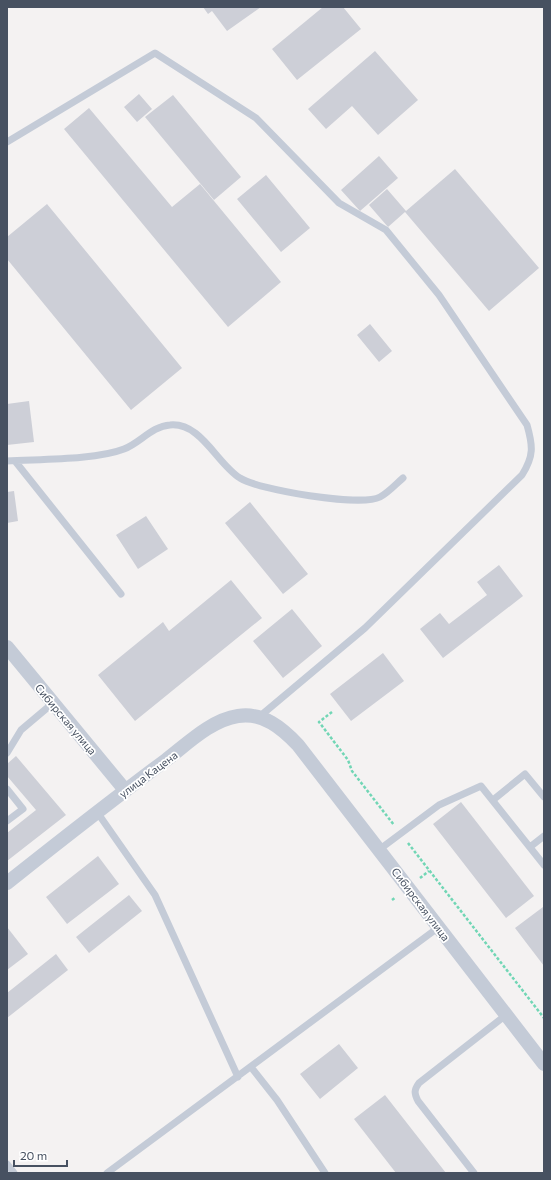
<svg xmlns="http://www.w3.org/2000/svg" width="551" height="1180" viewBox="0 0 551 1180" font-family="Commissioner,sans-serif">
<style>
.building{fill:#cdcfd7}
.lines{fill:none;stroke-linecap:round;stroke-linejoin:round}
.path{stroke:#71d6b5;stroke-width:2.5;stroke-dasharray:3 2;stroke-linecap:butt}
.lane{stroke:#c4cbd7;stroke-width:7}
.street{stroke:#c4cbd7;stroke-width:14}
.labels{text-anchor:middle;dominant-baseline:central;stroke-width:3.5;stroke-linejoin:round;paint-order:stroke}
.street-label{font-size:11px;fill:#475161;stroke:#fff}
</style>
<rect width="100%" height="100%" fill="#f4f2f2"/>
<path class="building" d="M203,7H261L227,31L212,11L208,14Z
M323,7H343L361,29L297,80L272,49Z
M375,51L418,100L378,135L352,106L326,129L308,109Z
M139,94L152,109L137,122L124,107Z
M173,95L241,177L214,200L145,117Z
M89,108L172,207L200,184L281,282L228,327L64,129Z
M379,156L398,178L360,211L341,190Z
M455,169L539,268L489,311L405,212L388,227L369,205L387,189L406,211Z
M266,175L310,228L281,252L237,199Z
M47,204L182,368L131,410L7,259V237Z
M370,324L392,351L379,362L357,335Z
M29,401L34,442L7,445V404Z
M14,491L18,521L7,523V492Z
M250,502L308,574L283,594L225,523Z
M146,516L168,549L138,569L116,535Z
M499,565L523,596L443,658L420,629L440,613L449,624L487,595L477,582Z
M231,580L262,618L135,721L98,675L163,622L169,631Z
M292,609L322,646L283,678L253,641Z
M383,653L404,681L351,721L330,694Z
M16,756L66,815L7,861V833L36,810L7,776V764Z
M461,802L534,896L506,918L433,824Z
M98,856L119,884L67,924L46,897Z
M129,895L142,911L89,953L76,937Z
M543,907L544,909V966L515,928Z
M7,927L28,954L7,970Z
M56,954L68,970L7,1018V993Z
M339,1044L358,1068L320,1099L300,1074Z
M385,1095L446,1173H396L354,1119Z"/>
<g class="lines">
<path class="path" d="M332,712L319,722L348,760L352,771L394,825
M408,843L544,1018
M420,878L429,871
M392,900L396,897"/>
<path class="lane" d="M7,142L155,53L256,118L339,203L386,230L439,295L527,425C533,446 534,456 522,475L365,628L259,717
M7,461C39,459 96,460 124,449C140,443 152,426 170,425C201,422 217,464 240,478C258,490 361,507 380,497C388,493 396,484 403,478
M15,461L121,594
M7,753L21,730L53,703
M7,789L23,809L7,821
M493,800L525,774L544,797
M97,812L155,895L238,1077
M530,847L544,836
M380,849L439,805L481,786L544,865
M251,1067L277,1100L325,1173
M7,1164L14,1173
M107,1173L439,927
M474,1173L418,1101C414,1093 414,1090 419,1083L506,1015"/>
<path class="street" d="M7,647L125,790
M7,883C60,841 112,800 166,760C187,744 211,720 238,716C263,712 282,728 298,745L544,1064"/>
</g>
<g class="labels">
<g class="street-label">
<text transform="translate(66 719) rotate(50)">Сибирская улица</text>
<text transform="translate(148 774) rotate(-37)">улица Кацена</text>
<text transform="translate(421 904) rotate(53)">Сибирская улица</text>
</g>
</g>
<rect width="551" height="1180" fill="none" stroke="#475161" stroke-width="16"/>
<path d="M14 1160v6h53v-6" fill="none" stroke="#475161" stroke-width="2"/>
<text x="20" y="1160" font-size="12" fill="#475161" stroke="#ffffff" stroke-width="3" paint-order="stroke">20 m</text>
</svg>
